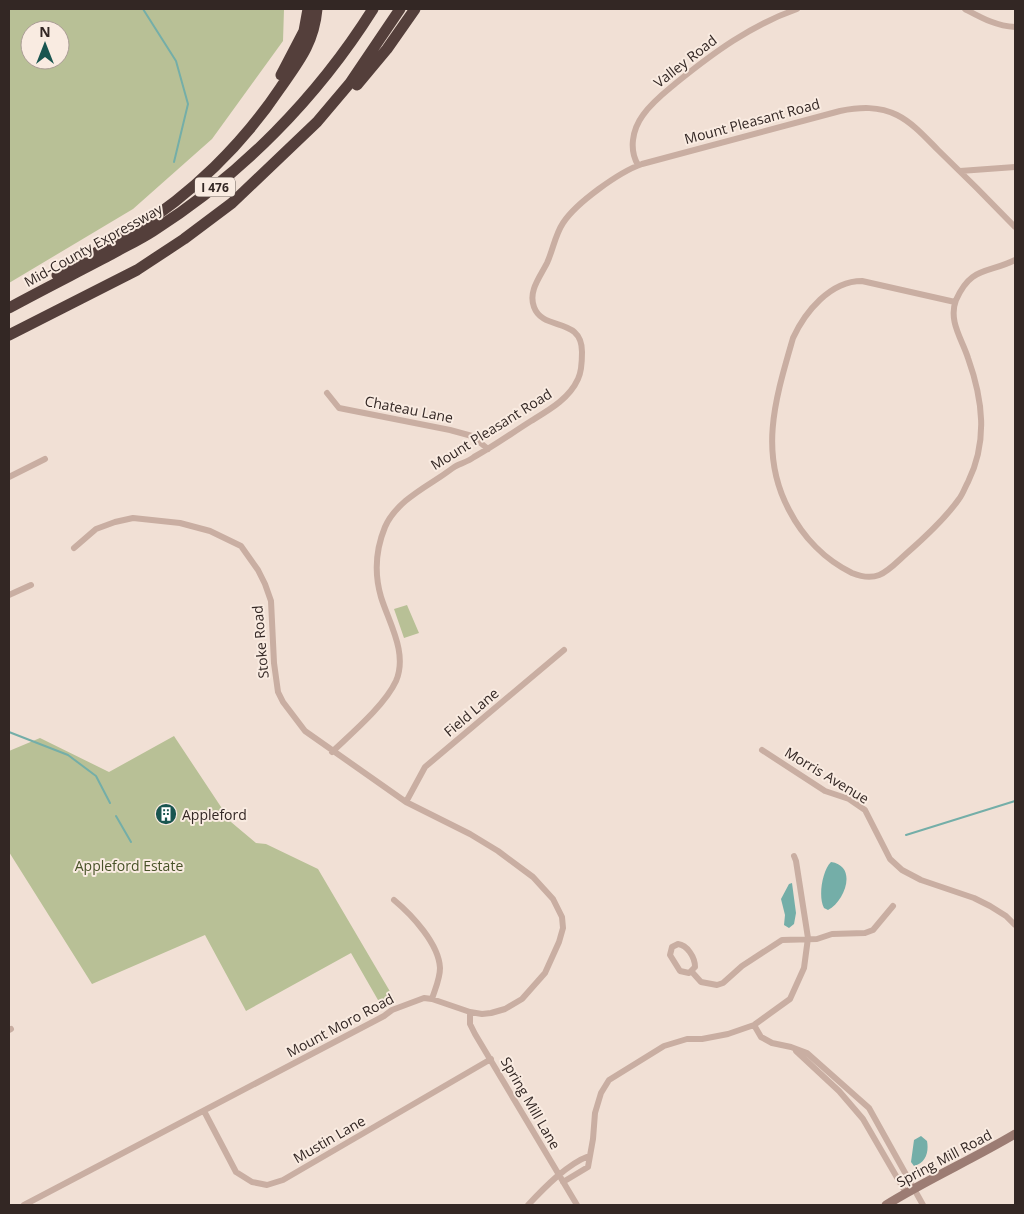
<svg xmlns="http://www.w3.org/2000/svg" width="1024" height="1214" viewBox="0 0 1024 1214" font-family="'Open Sans',sans-serif">
<style>
.green{fill:#b8c096;fill-rule:evenodd}
.water{fill:#74aea8}
.lines{fill:none;stroke-linecap:round;stroke-linejoin:round}
.stream{stroke:#74aea8;stroke-width:2}
.minor{stroke:#c9aea2;stroke-width:6}
.secondary{stroke:#9c7c73;stroke-width:9}
.motorway{stroke:#543f3b;stroke-width:11}
.labels{text-anchor:middle;dominant-baseline:central;stroke-width:4;stroke-linejoin:round;paint-order:stroke}
.shield{fill:#f9ebe1;stroke:#6e625d;stroke-width:1}
.shield-label{font-size:12px;font-weight:bold;fill:#332724}
.street-label{font-size:14px;fill:#332724;stroke:#f9ebe1}
.poi-label{font-size:14px;fill:#332724;stroke:#f9ebe1;text-anchor:start}
.park-label{font-size:14px;fill:#485228;stroke:#f9ebe1}
</style>
<rect width="100%" height="100%" fill="#f1e0d5"/>
<path class="green" d="M9,9H284L283,41L212,139L133,209L9,283ZM30,30H60V60H30Z
M407,605L419,633L404,638L394,609Z
M174,736L231,822L256,843L266,844L318,869L395,1000L382,1007L351,953L246,1011L205,935L92,984L9,852V751L40,738L109,772Z"/>
<path class="water" d="M831,862C858,866 845,901 828,910L824,908C818,897 822,871 831,862Z
M792,883L796,913L794,924L789,928L784,925L785,915L781,899L789,884Z
M921,1136L927,1141C929,1152 926,1163 914,1166L911,1162L914,1140Z"/>
<g class="lines">
<path class="stream" d="M143,9L176,61L188,104L174,162
M9,732L68,755L96,776L110,803
M116,816L131,842
M906,835L1015,801"/>
<path class="minor" d="M965,9C982,18 996,26 1015,27
M638,165C629,150 632,130 643,115C652,102 664,93 676,83C713,53 751,25 797,9
M960,171L1015,167
M955,302L862,281C830,281 805,312 793,338C776,397 758,452 789,510C803,537 825,560 852,573C879,584 888,570 907,553C923,539 947,516 959,499C963,494 965,487 968,482C988,441 983,400 968,358C962,339 948,321 956,300C971,266 987,274 1015,260
M327,393L339,408L450,430L472,436L488,449
M9,477L45,459
M9,595L31,585
M762,750L825,791L849,799L865,810L890,859L902,870L921,880L974,898L990,906L1006,916L1015,925
M332,752C352,733 385,705 396,681C408,653 389,623 381,597C374,573 376,549 385,527C395,504 420,490 440,477C446,473 451,469 456,466C462,463 469,461 474,457C494,446 512,433 531,421C549,410 569,399 578,379C582,371 582,361 582,352C582,316 543,332 534,307C528,291 540,277 547,263C553,250 555,235 563,223C576,203 619,172 642,164L840,111C860,107 879,106 897,115C913,123 926,138 938,150C964,175 990,201 1015,227
M406,802L425,767L564,650
M394,900C412,915 439,944 440,968C440,979 435,989 432,999
M678,944C687,945 695,957 695,967L689,973L680,971L670,955L672,947Z
M692,972L701,982L717,985L723,983L742,966L782,940L817,939L832,934L865,933L873,930L893,906
M470,1012V1024L475,1034L577,1205
M754,1025L761,1037L772,1043L791,1047L807,1053L869,1108L923,1205
M9,1030L11,1029
M796,1051L839,1091L863,1119L906,1193
M204,1111L236,1172L252,1182L267,1185L283,1180L491,1059
M563,1182L588,1167L593,1139L595,1113L601,1093L609,1080L664,1046L687,1039H702L728,1034L754,1025L790,999L804,968L808,938L796,861L794,856
M24,1205L384,1016L392,1010L424,998L432,999L470,1012L482,1014L491,1013L505,1009L522,999L545,973L559,942L563,928L562,917L553,899L533,877L498,851L470,834L406,802L305,731L283,702L278,692L274,663L271,601L265,584L258,570L241,546L210,531L180,523L133,518L115,522L96,529L74,548
M528,1205C544,1188 567,1164 589,1156"/>
<path class="secondary" d="M886,1205C928,1179 973,1159 1015,1134"/>
<path class="motorway" d="M281,75L304,31L308,9
M357,85L387,49L415,9
M57,275C82,260 108,247 133,231C191,195 243,144 281,87C300,60 314,42 317,9
M9,308C42,290 76,273 110,255C124,247 139,240 153,231C241,175 317,98 373,9
M9,335L137,270L184,239L232,203L317,122L350,83L400,9"/>
</g>
<defs>
<g id="building-disc" transform="scale(1.125)"><circle r="9.5" fill="#195550" stroke="#f9ebe1"/><path d="M-4-6H4V6H1V3H-1V6H-4ZM-2.5-4.3h1.7v1.8h-1.7ZM.8-4.3h1.7v1.8H.8ZM-2.5-1h1.7V.8h-1.7ZM.8-1h1.7V.8H.8Z" fill="#fff"/></g>
</defs>
<g fill-rule="evenodd">
<use href="#building-disc" x="166" y="814"/>
</g>
<g class="labels">
<rect class="shield" x="195" y="177.5" width="40" height="19" rx="4"/>
<g class="shield-label">
<text x="215" y="187">I 476</text>
</g>
<g class="street-label">
<text transform="translate(685 61) rotate(-38)">Valley Road</text>
<text transform="translate(752 121) rotate(-15)">Mount Pleasant Road</text>
<text transform="translate(93 245) rotate(-29)">Mid-County Expressway</text>
<text transform="translate(409 409) rotate(11)">Chateau Lane</text>
<text transform="translate(491 429) rotate(-32)">Mount Pleasant Road</text>
<text transform="translate(260 642) rotate(-95)">Stoke Road</text>
<text transform="translate(471 712) rotate(-40)">Field Lane</text>
<text transform="translate(827 775) rotate(31)">Morris Avenue</text>
<text transform="translate(340 1025) rotate(-28)">Mount Moro Road</text>
<text transform="translate(531 1103) rotate(60)">Spring Mill Lane</text>
<text transform="translate(329 1139) rotate(-30)">Mustin Lane</text>
<text transform="translate(944 1158) rotate(-28)">Spring Mill Road</text>
</g>
<g class="poi-label">
<text x="182" y="814">Appleford</text>
</g>
<g class="park-label">
<text x="129" y="865">Appleford Estate</text>
</g>
</g>
<rect width="1024" height="1214" fill="none" stroke="#332724" stroke-width="20"/>
<g transform="translate(45 45)"><circle r="24" fill="#f9ebe1" stroke="#aa9d95"/>
<path d="M0-4L9 19L0 12L-9 19Z" fill="#195550"/>
<text y="-8" font-size="14" font-weight="bold" text-anchor="middle" fill="#332724">N</text>
</g>
</svg>
